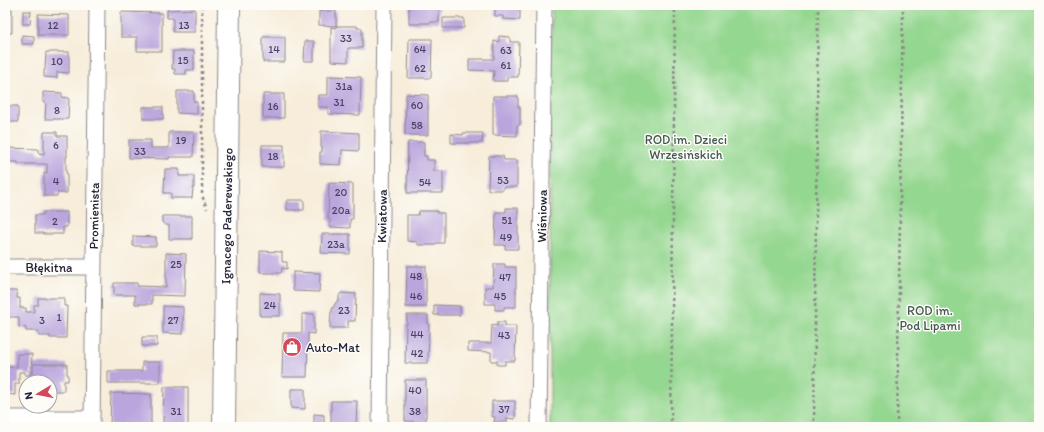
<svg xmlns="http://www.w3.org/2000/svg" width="1044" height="432" viewBox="0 0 1044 432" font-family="Itim,sans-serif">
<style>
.green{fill:#94d790;stroke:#5b7c66}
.building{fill:#baa6dd}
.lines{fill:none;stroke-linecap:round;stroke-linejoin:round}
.street-casing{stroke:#8c888a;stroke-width:17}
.secondary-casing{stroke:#8c888a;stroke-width:24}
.path{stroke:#8c888a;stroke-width:2.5;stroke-dasharray:3 3;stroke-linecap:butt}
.street{stroke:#fff;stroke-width:15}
.secondary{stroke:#fff;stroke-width:22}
.labels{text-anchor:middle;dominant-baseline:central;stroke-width:3;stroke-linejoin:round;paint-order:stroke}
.number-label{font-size:11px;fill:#484364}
.park-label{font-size:13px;fill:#445854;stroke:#fdfcf7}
.street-label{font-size:13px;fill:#22223b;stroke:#fdfcf7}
.poi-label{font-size:13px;fill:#22223b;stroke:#fdfcf7;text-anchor:start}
</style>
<rect width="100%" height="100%" fill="#fdfcf7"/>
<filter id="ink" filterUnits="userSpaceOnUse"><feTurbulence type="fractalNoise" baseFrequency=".025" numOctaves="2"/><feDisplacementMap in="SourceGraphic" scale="8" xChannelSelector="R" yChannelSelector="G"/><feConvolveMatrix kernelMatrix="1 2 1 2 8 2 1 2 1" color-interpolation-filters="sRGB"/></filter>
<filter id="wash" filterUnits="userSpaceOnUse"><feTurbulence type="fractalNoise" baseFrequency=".012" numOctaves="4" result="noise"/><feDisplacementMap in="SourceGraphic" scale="16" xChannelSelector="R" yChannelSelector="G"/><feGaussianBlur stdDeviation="0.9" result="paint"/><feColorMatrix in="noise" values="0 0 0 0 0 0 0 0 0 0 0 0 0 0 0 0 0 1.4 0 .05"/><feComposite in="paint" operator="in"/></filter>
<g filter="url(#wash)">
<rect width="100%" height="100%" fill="#f7edda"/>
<path class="green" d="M552,5H1039V427H550V145Z"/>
<g id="blocks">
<path class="building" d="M409,5H439V22H431V23H420V24H409Z
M469,5H520V20L503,19V16H495V8L469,7Z
M5,9H12V33H5Z
M195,9V32H173V18H167V10Z
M23,11H31L30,24H23Z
M319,11H336V26L319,25Z
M121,12L162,13V51H137V37H121Z
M38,14L69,15V35H38Z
M443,18H464V28H443Z
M336,26H357V28H362V48H348V62L331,61V27L336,28Z
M22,35L34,36V44H22Z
M499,36L510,37V42H519L518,77H507V81H493L494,71L469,70V59H494V41L499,42Z
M263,37H285V62H263Z
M409,39H432L431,78H408Z
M305,41H314V61H304Z
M173,51H194V70H186V74H175V69H172Z
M46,52H69V73L57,72V78L44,77V70H45Z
M328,76L361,77L360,115L328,114V107H318V95H328Z
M177,91H194V102H197V114L177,113Z
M43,92L62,93V97L69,98L68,119H45L46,102H43Z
M263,94H284V118H263Z
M406,94L428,95V135H405Z
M493,96H518V107H520V125H517V136L493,135Z
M8,106H18V122H8Z
M143,107H163V119H143Z
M321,131L359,133V151L342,150L341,165L320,164V152H322V147H321Z
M44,132H57V136H67V157H66V173H67V193H57V196H44V173H47V164H18V162H5V148L38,149V153L44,154Z
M169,132H194L193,157H169V159L129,158V140H151V148H169Z
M463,133H483L482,143H451V134L463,135Z
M408,142H424V156H427V160H434V171H443V193H407Z
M262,145H284V167H262Z
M489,156H503L504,160H517V187H503V190H488Z
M165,169H179V176H194V188H193L192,198H171V193H164Z
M329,183L353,184V219H350V228L330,227V219H328Z
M287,200H304V210H287Z
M506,208H518V249H505V245H495L496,212H506Z
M419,211H437V213H444V243H436V245H418V242L407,241V215H418Z
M43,212H67V227H63V234H43V233H35V215H43Z
M162,216H192V239H169V225H165L162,222Z
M322,234H350V254L321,253Z
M133,236L156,237V246H133Z
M260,251L282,252V262H287V269L282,268L281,273H260Z
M166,253L186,254L185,296L152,295V304H135V295H114V283H137V286L166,287Z
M494,264H505V267H516V307H504V310H495V304H485V287H493Z
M407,266H426V307H406Z
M293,272L320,273L319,292L294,291L293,290Z
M5,291H17V298H20V308H26V312H34V305H38V298H64V306H67L66,338H50V336H39V331H26V328L19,327V317H5Z
M260,293L280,294V316H260Z
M341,293L356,294L355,321H348V328H330L331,312H332V309L337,301H339V296Z
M434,305L460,306V315H434Z
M163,306L183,307V334L163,333Z
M302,314H314V334L308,333L307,377H282L283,333H302Z
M407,315H428V324H429L428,363H405L406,324H407Z
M497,322H505V326H516L515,361H505V365H497V361H491V352L468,351V343H491L492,325L497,326Z
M142,337H157V346H142Z
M17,354H32L31,374H33V364H67V374H68V381H64V391H50V382H35V381H32L31,375H25V372H19V384H15V395L5,394V367H17Z
M142,362H160V383H108V371H142Z
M405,380H426V422L405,421Z
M164,387H188V427H163Z
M291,389H305V409L291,408Z
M111,393L151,394V425H110Z
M331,401H357L356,425H331Z
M492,401H515V419L507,418V422H494L495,417L492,416Z
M314,414L324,415V427H314Z"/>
</g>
</g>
<g filter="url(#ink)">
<use href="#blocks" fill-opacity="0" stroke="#8c888a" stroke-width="1"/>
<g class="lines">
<g class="street-casing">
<path id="street" d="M5,267H94
M5,418H92
M92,427L97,5
M380,427L384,5
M539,427L544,5"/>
</g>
<g class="secondary-casing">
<path id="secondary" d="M224,427L229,5"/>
</g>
<path class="path" d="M202,5V195L207,209
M671,427L675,5
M814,427L818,5
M897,427L903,5"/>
<use href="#street" class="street"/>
<use href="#secondary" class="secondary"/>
</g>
</g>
<defs>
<g id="shop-disc" transform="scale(1)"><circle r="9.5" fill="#d1495b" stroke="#fdfcf7"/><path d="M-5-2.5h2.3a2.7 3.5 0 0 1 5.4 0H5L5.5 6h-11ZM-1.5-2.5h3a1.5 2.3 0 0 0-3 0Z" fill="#fff"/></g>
</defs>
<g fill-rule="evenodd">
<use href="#shop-disc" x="292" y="347"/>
</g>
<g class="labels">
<g class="number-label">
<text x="53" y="25">12</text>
<text x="184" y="25">13</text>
<text x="346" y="38">33</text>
<text x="274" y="49">14</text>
<text x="420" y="49">64</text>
<text x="506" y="50">63</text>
<text x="183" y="60">15</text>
<text x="57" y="61">10</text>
<text x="506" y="65">61</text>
<text x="420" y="68">62</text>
<text x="344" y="86">31a</text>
<text x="339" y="102">31</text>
<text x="417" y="105">60</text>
<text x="273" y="106">16</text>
<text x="57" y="110">8</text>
<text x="417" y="125">58</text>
<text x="181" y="140">19</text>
<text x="56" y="145">6</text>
<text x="140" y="151">33</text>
<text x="273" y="156">18</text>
<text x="503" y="180">53</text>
<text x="56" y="181">4</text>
<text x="425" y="182">54</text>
<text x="341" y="192">20</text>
<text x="341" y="210">20a</text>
<text x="507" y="220">51</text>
<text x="55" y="221">2</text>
<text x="506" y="237">49</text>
<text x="336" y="244">23a</text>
<text x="176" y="264">25</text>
<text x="416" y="276">48</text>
<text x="505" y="277">47</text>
<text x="416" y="296">46</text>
<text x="500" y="296">45</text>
<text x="270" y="305">24</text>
<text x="344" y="310">23</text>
<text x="59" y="317">1</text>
<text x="42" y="320">3</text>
<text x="173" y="320">27</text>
<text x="417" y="334">44</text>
<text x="504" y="335">43</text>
<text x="417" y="353">42</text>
<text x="415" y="390">40</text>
<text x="504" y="409">37</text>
<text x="176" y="411">31</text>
<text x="415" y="411">38</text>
</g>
<g class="park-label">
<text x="686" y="139">ROD im. Dzieci<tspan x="686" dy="15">Wrzesińskich</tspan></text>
<text x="930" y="310">ROD im.<tspan x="930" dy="15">Pod Lipami</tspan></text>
</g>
<g class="street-label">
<text transform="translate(94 216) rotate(-89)">Promienista</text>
<text transform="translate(227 216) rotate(-89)">Ignacego Paderewskiego</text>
<text transform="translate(382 216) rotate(-89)">Kwiatowa</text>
<text transform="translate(542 216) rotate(-89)">Wiśniowa</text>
<text x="49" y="267">Błękitna</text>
</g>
<g class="poi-label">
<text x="306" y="347">Auto-Mat</text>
</g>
</g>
<rect width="1044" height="432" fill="none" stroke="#fdfcf7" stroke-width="20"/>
<g transform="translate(38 394) rotate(260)"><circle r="19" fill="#fdfcf7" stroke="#a5a5ac"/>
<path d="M0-3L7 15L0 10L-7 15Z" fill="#d1495b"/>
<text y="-6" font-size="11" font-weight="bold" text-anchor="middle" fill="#22223b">N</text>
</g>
</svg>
